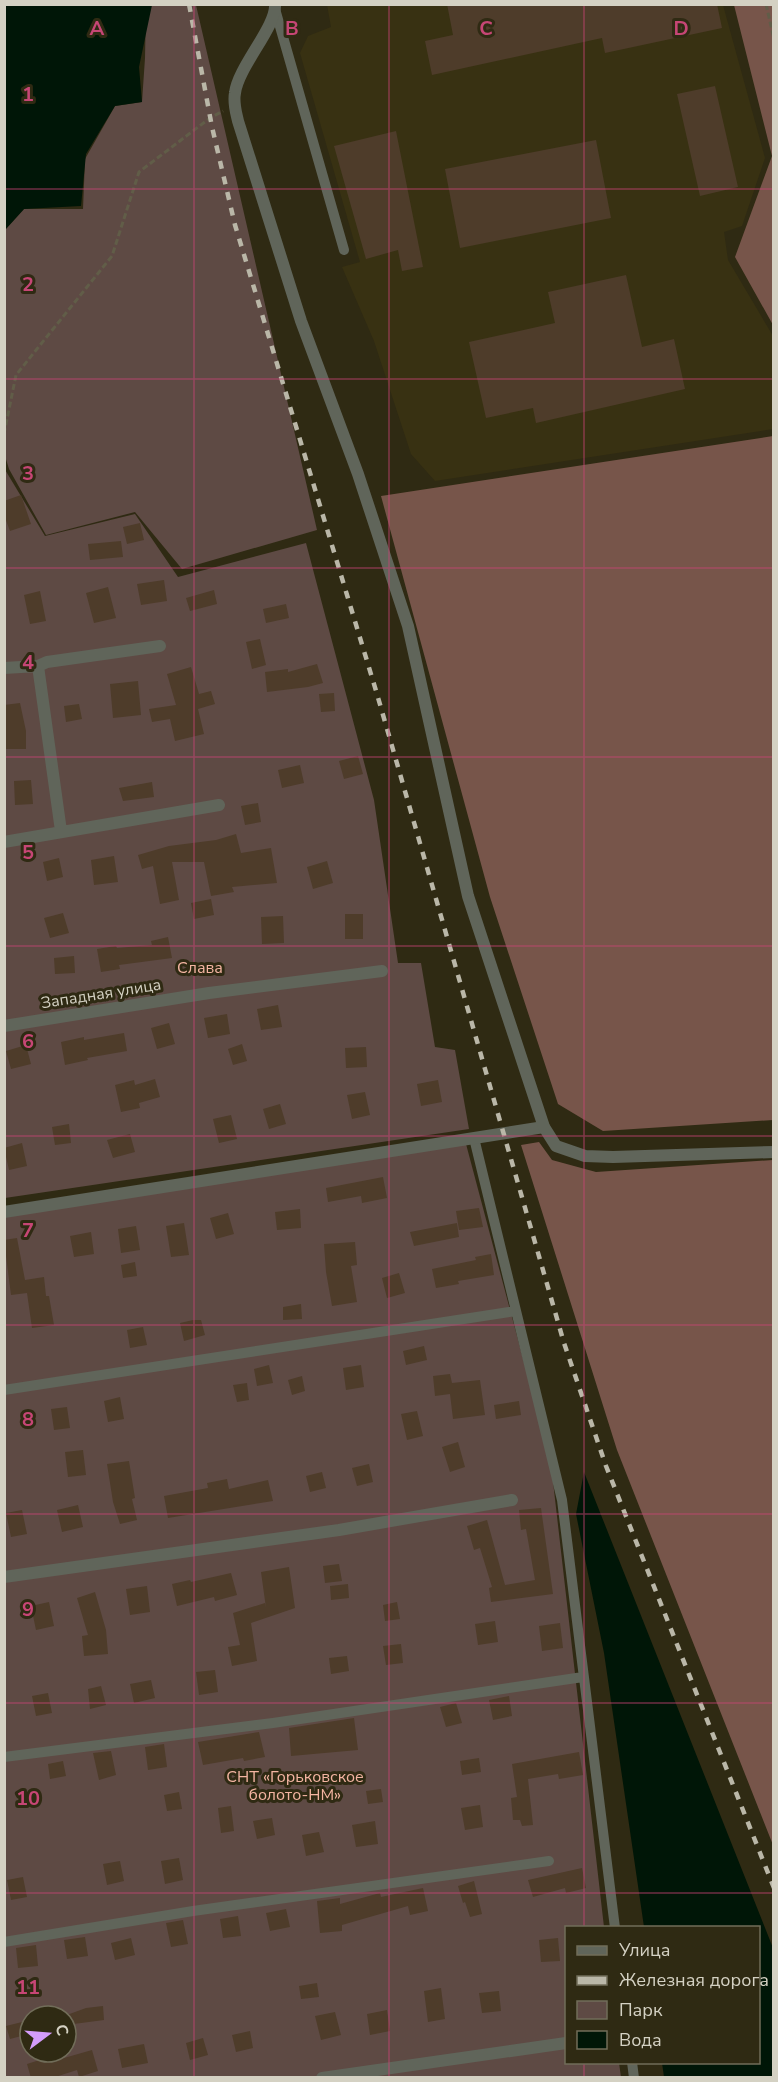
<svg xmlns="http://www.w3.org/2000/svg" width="778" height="2082" viewBox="0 0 778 2082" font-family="'Nunito Sans',sans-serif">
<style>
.built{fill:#383112}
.green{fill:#5e4a44;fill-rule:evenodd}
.forest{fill:#77554a}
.water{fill:#001607}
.building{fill:#4e3c2a}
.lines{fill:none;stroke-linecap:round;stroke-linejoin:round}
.path{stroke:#615d48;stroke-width:3;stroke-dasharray:6 3;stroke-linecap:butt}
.service{stroke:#60655a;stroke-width:10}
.minor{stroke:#60655a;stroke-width:12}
.tertiary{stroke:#60655a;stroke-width:12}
.rail{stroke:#bab7a8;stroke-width:4.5;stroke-dasharray:8 8;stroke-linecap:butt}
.grid{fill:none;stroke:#c64675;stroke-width:1.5;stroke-opacity:0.55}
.labels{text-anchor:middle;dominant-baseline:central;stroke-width:6;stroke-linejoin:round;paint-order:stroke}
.park-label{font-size:16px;fill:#f4b5a2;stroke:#2f2a13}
.street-label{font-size:16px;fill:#d4d1c3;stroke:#2f2a13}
.grid-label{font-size:20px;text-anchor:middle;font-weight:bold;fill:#c64675;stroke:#2f2a13;stroke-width:6;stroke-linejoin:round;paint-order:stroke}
</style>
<rect width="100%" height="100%" fill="#2f2a13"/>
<path class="built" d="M327,5H723L765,158L742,226L724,232L728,260L773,336V429L435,481L411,454L374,341L342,267L360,262L300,53L308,36L331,27Z"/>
<path class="green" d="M146,5H196L317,530L182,569L135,512L46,535L9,469L5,456V230L24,209H83L85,159L115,106L142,102L145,58Z
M4,468L45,536L135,514L178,577L306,543L374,800L398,963H421L435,1047L455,1050L469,1129L5,1198Z
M466,1144L551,1464L604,1927L566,1928V2062L619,2063L621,2077L5,2078V1216ZM30,2016H66V2052H30Z"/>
<path class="forest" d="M734,5H773V325L735,257L772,156Z
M773,436V1120L603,1131L558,1104L490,897L381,496Z
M539,1142L552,1160L596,1172L773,1160V1845L617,1450L521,1145Z"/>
<path class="water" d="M5,4L152,5L139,67L142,102L115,106L86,154L81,206L24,209L5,230Z
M584,1472L773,1948V2077H664L662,2063L758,2062V1928L644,1927L604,1653L576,1514Z"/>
<path class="building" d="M447,4H717L722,28L605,53L602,38L432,75L425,41L453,35Z
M715,86L738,187L700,196L677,94Z
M396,131L423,267L402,271L398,250L366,259L334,146Z
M596,140L611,218L460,248L445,169Z
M626,275L642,347L674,339L685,389L536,423L533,408L486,418L469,342L555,323L548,292Z
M21,495L31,524L10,531L4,515V501Z
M140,523L144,540L127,544L123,527Z
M121,541L123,557L90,560L88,544Z
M164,580L167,601L141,605L137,584Z
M108,587L116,618L94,623L86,593Z
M214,590L217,604L190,611L186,598Z
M40,591L46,621L30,624L24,595Z
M286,604L289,618L266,623L263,609Z
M260,639L266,665L252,669L246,642Z
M317,664L323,683L308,687L267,692L265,672L288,669V672Z
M191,667L199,694L211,691L215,704L198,709L204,734L175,741L170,719L152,722L149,709L176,705L167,674Z
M138,681L141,715L113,718L110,684Z
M334,693L335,711L321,712L319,694Z
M20,703L26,731V749H4V705Z
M79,704L82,719L66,722L64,706Z
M358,756L363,774L344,779L339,761Z
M300,765L304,783L282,788L278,770Z
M31,780L33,804L15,805L14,781Z
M152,782L154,797L123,801L119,788Z
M258,803L261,822L245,825L241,806Z
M236,834L241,853L271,848L277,883L232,887L234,892L211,896L204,862H172L179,900L160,904L153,866L142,869L138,855L169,846L216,840Z
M114,856L118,882L94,885L91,860Z
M59,858L63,877L47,881L43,862Z
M327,861L333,883L313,889L307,867Z
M211,899L214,915L194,919L191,903Z
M63,913L69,933L50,938L44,918Z
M345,914H363V939H345Z
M283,916L284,943L262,944L261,917Z
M168,937L172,958L119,965L120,969L101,972L97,949L116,946L117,948L152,945L151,941Z
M74,956L75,973L55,974L54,958Z
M278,1005L282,1027L261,1030L257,1009Z
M227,1014L230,1034L208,1038L204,1018Z
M169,1023L175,1044L157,1049L151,1028Z
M124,1033L127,1051L87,1058L88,1060L65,1065L61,1042L84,1037V1040Z
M242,1044L247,1061L233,1065L228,1049Z
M26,1045L31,1064L11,1069L6,1051Z
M366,1047L367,1067L346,1068L345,1048Z
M155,1079L160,1097L139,1103L140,1108L121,1112L115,1085L134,1080L135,1085Z
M438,1080L442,1102L421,1106L417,1084Z
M365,1092L370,1115L352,1119L347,1095Z
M280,1104L286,1124L269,1129L263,1109Z
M231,1115L237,1139L219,1143L213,1119Z
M69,1124L71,1143L55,1145L52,1127Z
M130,1134L135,1152L113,1158L107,1140Z
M22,1143L27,1166L9,1170L4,1148Z
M383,1177L387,1198L362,1203L361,1196L328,1202L326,1188Z
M479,1208L483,1227L459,1230L456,1211Z
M300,1209L301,1228L277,1230L275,1212Z
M228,1213L234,1234L216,1239L210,1218Z
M184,1223L189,1255L171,1257L166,1226Z
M457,1223L459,1237L414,1246L410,1232Z
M136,1226L140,1250L121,1253L118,1229Z
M91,1232L94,1254L74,1257L70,1236Z
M17,1238L25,1280L44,1277L46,1296H49L54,1325L32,1328L27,1293L11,1295L4,1240Z
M355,1242L357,1265L351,1266L357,1302L332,1306L326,1272L324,1244Z
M491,1254L494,1275L458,1281L459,1284L436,1288L432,1269L476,1260L475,1257Z
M135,1262L137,1276L123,1278L121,1265Z
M399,1273L405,1293L387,1298L382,1278Z
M301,1304L302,1319L283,1320V1307Z
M193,1320H201L205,1335L184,1341L180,1323Z
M143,1327L147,1345L130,1348L127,1330Z
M424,1346L427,1360L406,1365L403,1351Z
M269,1365L273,1383L257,1386L254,1369Z
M361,1365L364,1387L346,1390L343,1368Z
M450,1374L452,1383L480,1380L485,1415L453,1419L450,1394L435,1396L433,1376Z
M302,1376L305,1391L292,1395L288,1380Z
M247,1383L249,1400L237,1402L233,1385Z
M120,1397L124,1419L108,1422L104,1401Z
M519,1401L521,1415L496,1419L494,1405Z
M67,1407L70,1428L54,1430L51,1409Z
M417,1411L423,1436L407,1440L401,1414Z
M458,1442L465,1467L450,1472L442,1447Z
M83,1450L86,1475L68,1477L65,1452Z
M129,1461L135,1498L132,1499L137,1520L120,1524L113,1502L107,1464Z
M369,1464L373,1482L357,1486L352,1468Z
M322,1472L326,1488L310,1492L306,1476Z
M227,1479L229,1489L268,1480L273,1501L168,1518L164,1496L208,1488L207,1483Z
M78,1505L83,1527L62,1532L57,1510Z
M541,1508L553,1594L491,1602L489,1588L492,1587L480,1548L474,1550L467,1526L487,1520L505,1585L535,1580L526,1529L521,1530L519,1510Z
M22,1510L27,1534L11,1537L6,1513Z
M339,1564L342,1581L325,1583L323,1566Z
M289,1567L295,1608L251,1623L257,1661L232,1666L228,1647L240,1645L233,1613L265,1603L266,1608L261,1572Z
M231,1573L237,1595L215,1601L214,1597L177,1606L172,1584L190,1580L191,1582Z
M348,1584L349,1598L331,1600L330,1586Z
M147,1586L150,1612L130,1615L126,1589Z
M95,1592L106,1630L108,1654L84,1656L82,1636L88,1635L77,1598Z
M49,1602L54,1626L36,1630L31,1606Z
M397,1602L400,1619L385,1621L383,1605Z
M495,1621L498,1642L478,1645L475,1624Z
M560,1623L563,1648L542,1651L539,1626Z
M401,1644L403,1663L386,1665L383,1646Z
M347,1656L349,1671L331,1674L329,1658Z
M215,1670L218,1692L199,1695L196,1672Z
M151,1680L155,1698L134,1703L130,1684Z
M101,1686L106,1705L90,1709L88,1689Z
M48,1693L52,1713L36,1716L32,1696Z
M509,1696L512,1716L493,1720L489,1700Z
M456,1703L462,1723L446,1727L440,1707Z
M354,1718L358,1750L291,1756L289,1728Z
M259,1732L265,1757L244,1761L243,1758L203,1765L198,1742Z
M164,1744L167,1767L148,1770L145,1747Z
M111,1751L116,1775L99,1780L93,1753Z
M579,1752L583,1775L559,1779L558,1774L528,1779L533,1825L522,1826L520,1820H513L511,1798L517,1797L512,1764Z
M479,1758L481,1772L462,1775L460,1761Z
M63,1761L66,1776L50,1779L48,1764Z
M381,1789L383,1802L368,1804L366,1791Z
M179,1792L182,1809L167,1811L164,1795Z
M480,1805L483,1827L465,1830L461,1808Z
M231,1806L234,1831L221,1833L218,1808Z
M272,1818L275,1835L257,1839L253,1821Z
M375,1821L378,1844L356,1847L352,1825Z
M319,1832L324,1852L306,1856L302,1835Z
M179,1858L183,1880L165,1884L161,1861Z
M120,1861L124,1881L107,1885L103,1864Z
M582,1868L586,1888L566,1893L565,1888L533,1897L528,1880Z
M23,1877L27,1897L11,1900L7,1880Z
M474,1881L482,1914L470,1917L465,1902L463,1903L458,1886Z
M423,1888L428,1911L410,1915L408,1906L342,1925V1931L320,1933L317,1901L340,1898V1904L380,1893L381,1897Z
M286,1909L290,1927L270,1931L266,1913Z
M238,1916L241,1936L223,1938L220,1919Z
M183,1920L188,1944L171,1947L166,1923Z
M85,1937L88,1956L67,1959L64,1940Z
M131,1938L135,1955L115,1960L111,1943Z
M558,1938L560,1961L541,1962L539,1940Z
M36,1945L38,1966L18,1968L16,1948Z
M317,1983L319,1997L301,1999L299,1986Z
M441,1988L445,2019L428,2022L424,1991Z
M499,1991L501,2011L482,2013L479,1993Z
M103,2006L104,2020L66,2025V2016H64L86,2008Z
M387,2010L390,2031L370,2035L367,2014Z
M335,2012L341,2035L321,2040L315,2016Z
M26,2021L29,2034L10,2039L6,2026Z
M250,2031L253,2048L236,2052L232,2035Z
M203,2038L208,2055L190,2060L186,2043Z
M144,2044L148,2063L122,2068L118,2049Z
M92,2050L98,2071L79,2077L77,2070L52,2078H31L27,2064L49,2057L50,2062Z"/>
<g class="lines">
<path class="path" d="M766,4L774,39
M4,434L16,375L112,256L139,172L210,118L223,111"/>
<path class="service" d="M275,9L344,250
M474,1138L562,1500L615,1928
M4,1390L516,1311
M4,1757L273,1723L583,1677
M4,1942L193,1911L549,1861
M632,2062L634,2078"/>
<path class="minor" d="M38,666L61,831
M4,668L38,666L47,662L160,646
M4,842L219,805
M4,1026L209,993L382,971
M4,1212L544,1127
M4,1577L339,1530L512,1500
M322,2078L566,2043"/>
<path class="tertiary" d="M275,4C277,26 238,67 235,93C233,103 236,112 238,121L301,321L358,474L408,626L468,896L544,1127L556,1146L585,1156L613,1157L774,1152"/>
<path class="rail" d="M189,4L212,127L235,225L377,694L564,1343L606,1466L774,1888"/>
</g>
<path class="grid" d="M194,4V2078M389,4V2078M584,4V1928M4,189H774M4,379H774M4,568H774M4,757H774M4,946H774M4,1136H774M4,1325H774M4,1514H774M4,1703H774M4,1893H774M584,2062V2078"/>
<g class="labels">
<g class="park-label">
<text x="200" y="968">Слава</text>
<text x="295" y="1777">СНТ «Горьковское<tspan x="295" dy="18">болото-НМ»</tspan></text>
</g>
<g class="street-label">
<text transform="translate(101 994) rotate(-9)">Западная улица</text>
</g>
</g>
<g class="grid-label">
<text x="97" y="35">A</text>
<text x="292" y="35">B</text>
<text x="486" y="35">C</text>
<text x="681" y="35">D</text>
<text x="28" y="101">1</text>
<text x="28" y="291">2</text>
<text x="28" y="480">3</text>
<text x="28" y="669">4</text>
<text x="28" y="859">5</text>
<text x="28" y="1048">6</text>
<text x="28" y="1237">7</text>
<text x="28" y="1426">8</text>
<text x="28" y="1616">9</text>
<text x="28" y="1805">10</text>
<text x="28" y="1994">11</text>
</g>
<rect width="778" height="2082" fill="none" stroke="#d4d1c3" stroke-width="12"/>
<rect x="565" y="1926" width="195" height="138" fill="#2f2a13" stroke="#716d59" stroke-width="1.5"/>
<rect x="577" y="1946" width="30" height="9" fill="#60655a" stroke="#716d59" stroke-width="1.5"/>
<text x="619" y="1956" font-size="18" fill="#d4d1c3">Улица</text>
<rect x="577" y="1976" width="30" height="9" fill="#bab7a8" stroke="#716d59" stroke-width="1.5"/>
<text x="619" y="1986" font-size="18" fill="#d4d1c3">Железная дорога</text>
<rect x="577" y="2001" width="30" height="18" fill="#5e4a44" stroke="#716d59" stroke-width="1.5"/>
<text x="619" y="2016" font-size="18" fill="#d4d1c3">Парк</text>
<rect x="577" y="2031" width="30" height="18" fill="#001607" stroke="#716d59" stroke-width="1.5"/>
<text x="619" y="2046" font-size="18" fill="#d4d1c3">Вода</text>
<g transform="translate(48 2034) rotate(74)"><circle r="28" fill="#2f2a13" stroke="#716d59" stroke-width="1.5"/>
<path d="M0-4.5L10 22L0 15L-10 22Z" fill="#d49cfb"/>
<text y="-9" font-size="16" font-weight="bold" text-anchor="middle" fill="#d4d1c3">С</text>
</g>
</svg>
